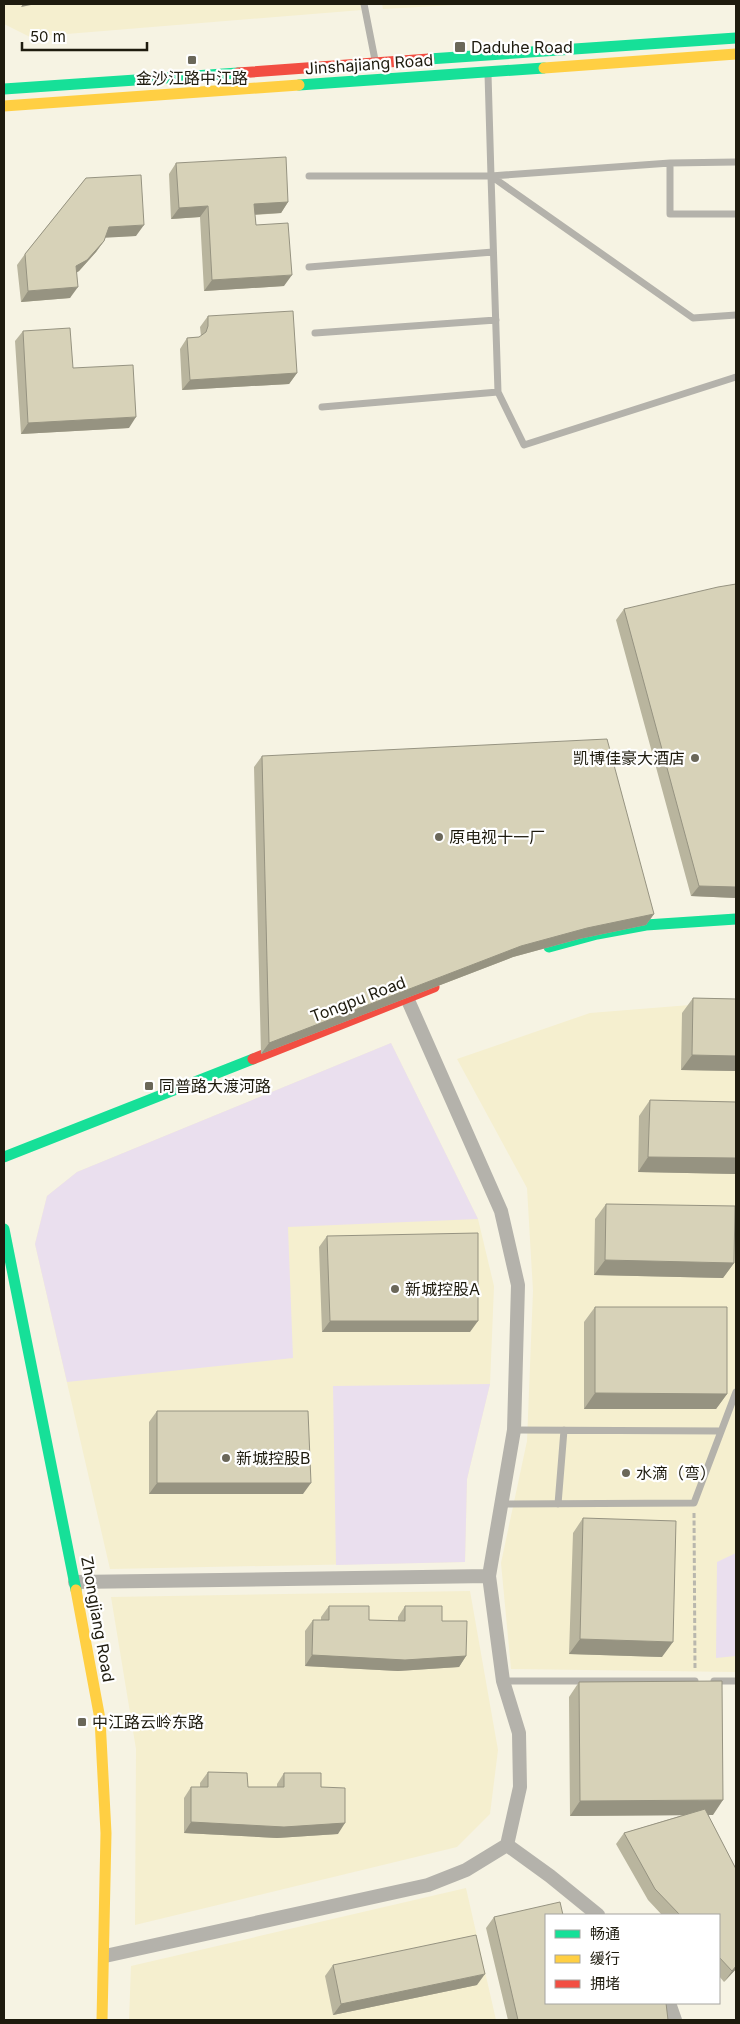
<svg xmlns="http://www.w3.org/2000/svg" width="740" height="2024" viewBox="0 0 740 2024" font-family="Inter,'Noto Sans SC',sans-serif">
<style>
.built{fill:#f5efcf}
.green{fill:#eadfee}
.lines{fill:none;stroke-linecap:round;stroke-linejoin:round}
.path{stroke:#b9b7ad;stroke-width:3;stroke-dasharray:5 2.5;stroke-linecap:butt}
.lane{stroke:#b4b2ab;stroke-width:7}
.street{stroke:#b4b2ab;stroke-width:14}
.fast{stroke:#16e098;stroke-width:11}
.slow{stroke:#ffcf43;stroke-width:11}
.jam{stroke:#f24e42;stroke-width:11}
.wall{fill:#b9b59e}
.shaded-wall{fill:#969381}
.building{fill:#d7d2b8;stroke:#969381}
.poi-dot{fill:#6a6759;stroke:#fff;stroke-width:2}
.labels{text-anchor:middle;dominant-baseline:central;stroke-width:4.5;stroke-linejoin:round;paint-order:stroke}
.poi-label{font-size:16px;fill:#1e1b0e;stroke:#fff;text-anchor:start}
.street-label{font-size:16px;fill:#1e1b0e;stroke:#fff}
</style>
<rect width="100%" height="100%" fill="#f6f3e3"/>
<path class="built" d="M4,4H361L362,10L30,37L4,24Z
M382,4H473L383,9Z
M715,1003L736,1006V1672L511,1669L501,1563L527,1441L533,1291L527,1188L457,1059L590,1013Z
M391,1043L478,1219L494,1286L490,1384L467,1479L465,1562L110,1569L35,1244L47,1196L77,1172Z
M470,1591L498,1750L490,1814L457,1847L135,1925L136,1749L111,1597Z
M466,1888L496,2020H129L131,1966Z"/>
<path class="green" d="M391,1043L478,1219L288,1227L293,1358L67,1382L35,1244L47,1196L77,1172Z
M490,1384L467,1479L465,1562L336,1565L333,1386Z
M736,1553V1656L716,1658L717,1562Z"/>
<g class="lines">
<path class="path" d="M694,1513L695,1670"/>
<path class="lane" d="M364,4L375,60
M488,74L491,176L693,318L736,315
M670,163V214H736
M309,176H491L670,163L736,162
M491,176L498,392L524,445L736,377
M309,267L493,252
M315,333L496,320
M322,407L498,392
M514,1430L721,1431
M501,1504L694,1503L736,1392
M558,1504L564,1430
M503,1681H695
M714,1681H736"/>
<path class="street" d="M75,1582L489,1576
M507,1845L550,1876L598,1915
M105,1956L428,1885L466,1870L507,1845L520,1787L519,1733L503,1681L489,1576L514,1430L518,1285L501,1211L407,998
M669,2003L675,2020"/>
<path class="fast" d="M429,59L736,38
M299,85L544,68
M4,89L238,73
M549,947L597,934L646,925L736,919
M4,1157L253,1059
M4,1229L76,1590"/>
<path class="slow" d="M544,68L736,54
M4,106L299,85
M76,1590L100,1719L106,1833L102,2020"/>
<path class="jam" d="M238,73L429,59
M253,1059L434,987"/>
</g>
<path class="wall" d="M176,163L288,202L281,213L255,215L256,225L284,286L204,291L200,217L171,219L169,174Z
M86,178L136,236L105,237L104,241L96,252L79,271L76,273L70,298L21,302L17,265L25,254Z
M208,316L297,373L289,384L182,390L180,349L187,338L199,337L201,336L200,327Z
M23,331L73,368L129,428L21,434L15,341Z
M624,609L736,898L691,896L616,620Z
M262,756L654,914L646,925L579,939L513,957L261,1054L254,767Z
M693,998L736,999V1071L681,1070L682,1013Z
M650,1100L736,1102V1174L638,1172L639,1116Z
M606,1204L734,1263L723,1278L594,1275L595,1219Z
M327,1236L470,1332H322L319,1247Z
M595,1307L727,1394L716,1409H584V1322Z
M157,1411L303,1494H149V1422Z
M583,1518L662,1657L569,1654L573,1533Z
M329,1606L369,1620L398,1621V1617L405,1606L442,1621L466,1656L459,1667L398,1671L305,1666V1631L313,1620H321V1617Z
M579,1682L713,1815H708L736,1869V1969L724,1982L719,1976V1915H662L648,1900L616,1844L624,1833L683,1815L570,1816L569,1697Z
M208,1772L248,1787H277V1784L284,1773L321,1787L338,1834L277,1838L184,1833V1798L191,1787H200V1783Z
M494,1917L546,2003L668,2020H508L486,1928Z
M333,1965L477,1985L333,2015L325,1976Z"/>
<path class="shaded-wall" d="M23,4H36L21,7Z
M288,202L281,213L247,215L254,204Z
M208,206L200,217L171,219L179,208Z
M144,225L136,236L101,238L109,227Z
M104,241L96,252L79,271L68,277L76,266Z
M292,275L284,286L204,291L212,280Z
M78,287L70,298L21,302L28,291Z
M297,373L289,384L182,390L190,380Z
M136,417L129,428L21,434L28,423Z
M699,886L736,887V898L691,896Z
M654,914L646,925L579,939L513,957L261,1054L269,1043L521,946L587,928Z
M692,1055L736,1056V1071L681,1070Z
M648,1157L736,1158V1174L638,1172Z
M605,1260L734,1263L723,1278L594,1275Z
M330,1321H478L470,1332H322Z
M595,1393L727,1394L716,1409H584Z
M157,1483H311L303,1494H149Z
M580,1639L673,1642L662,1657L569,1654Z
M312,1655L466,1656L459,1667L398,1671L305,1666Z
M723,1800L713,1815L570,1816L580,1801Z
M191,1822L345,1823L338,1834L277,1838L184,1833Z
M736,1966V1969L724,1982L732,1971Z
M485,1974L477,1985L333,2015L341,2004Z"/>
<path class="building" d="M286,157L288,202L254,204L256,225L288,223L292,275L212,280L208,206L179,208L176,163Z
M141,175L144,225L109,227L104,241L87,260L76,266L78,287L28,291L25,254L86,178Z
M293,311L297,373L190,380L187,338L199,337L206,332L208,326V316Z
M70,328L73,368L133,365L136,417L28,423L23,331Z
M736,584V887L699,886L624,609L718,587Z
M607,739L654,914L587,928L521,946L269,1043L262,756Z
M693,998L736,999V1056L692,1055Z
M650,1100L736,1102V1158L648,1157Z
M606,1204L735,1206L734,1263L605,1260Z
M478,1233V1321H330L327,1236Z
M595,1307H727V1394L595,1393Z
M157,1411H308L311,1483H157Z
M583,1518L676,1521L673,1642L580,1639Z
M329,1606H369V1620L405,1621V1606H442V1621H467L466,1656L405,1660L312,1655L313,1620H329Z
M722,1681L723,1800L580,1801L579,1682Z
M208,1772L247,1773L248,1787H284V1773H321V1787L345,1788V1823L284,1827L191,1822V1787H208Z
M705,1809L736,1869V1966L732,1971L719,1957V1915H680L655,1889L624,1833Z
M560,1902L563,1915H546V2003H666L668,2020H518L494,1917Z
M476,1935L485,1974L341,2004L333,1965Z"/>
<g class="poi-dot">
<rect x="454" y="41" width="12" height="12" rx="2.5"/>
<rect x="187" y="55" width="10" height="10" rx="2.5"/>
<circle cx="695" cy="758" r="5"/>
<circle cx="439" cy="837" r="5"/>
<rect x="144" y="1081" width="10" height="10" rx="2.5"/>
<circle cx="395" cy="1289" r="5"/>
<circle cx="226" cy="1458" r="5"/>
<circle cx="626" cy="1473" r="5"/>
<rect x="77" y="1717" width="10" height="10" rx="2.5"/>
</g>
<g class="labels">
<g class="poi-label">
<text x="471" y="47">Daduhe Road</text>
<text x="192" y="78" text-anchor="middle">金沙江路中江路</text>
<text x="685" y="758" text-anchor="end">凯博佳豪大酒店</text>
<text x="449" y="837">原电视十一厂</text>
<text x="159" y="1086">同普路大渡河路</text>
<text x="405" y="1289">新城控股A</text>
<text x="236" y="1458">新城控股B</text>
<text x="636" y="1473">水滴（弯）</text>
<text x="92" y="1722">中江路云岭东路</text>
</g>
<g class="street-label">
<text transform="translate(369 64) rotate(-4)">Jinshajiang Road</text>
<text transform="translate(358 999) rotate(-21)">Tongpu Road</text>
<text transform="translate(98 1619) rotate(80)">Zhongjiang Road</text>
</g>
</g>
<rect width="740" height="2024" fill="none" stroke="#1e1b0e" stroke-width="10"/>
<rect x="545" y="1914" width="175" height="90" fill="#ffffff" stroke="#a5a49f"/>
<rect x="555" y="1930" width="25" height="8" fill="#16e098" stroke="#a5a49f"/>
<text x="590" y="1939" font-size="15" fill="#1e1b0e">畅通</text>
<rect x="555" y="1955" width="25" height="8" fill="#ffcf43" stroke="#a5a49f"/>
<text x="590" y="1964" font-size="15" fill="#1e1b0e">缓行</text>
<rect x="555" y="1980" width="25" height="8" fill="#f24e42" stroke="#a5a49f"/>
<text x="590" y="1989" font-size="15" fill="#1e1b0e">拥堵</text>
<path d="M22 42v8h125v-8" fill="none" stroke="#1e1b0e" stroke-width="2.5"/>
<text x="30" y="42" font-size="15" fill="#1e1b0e" stroke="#ffffff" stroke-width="4" paint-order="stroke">50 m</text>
</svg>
